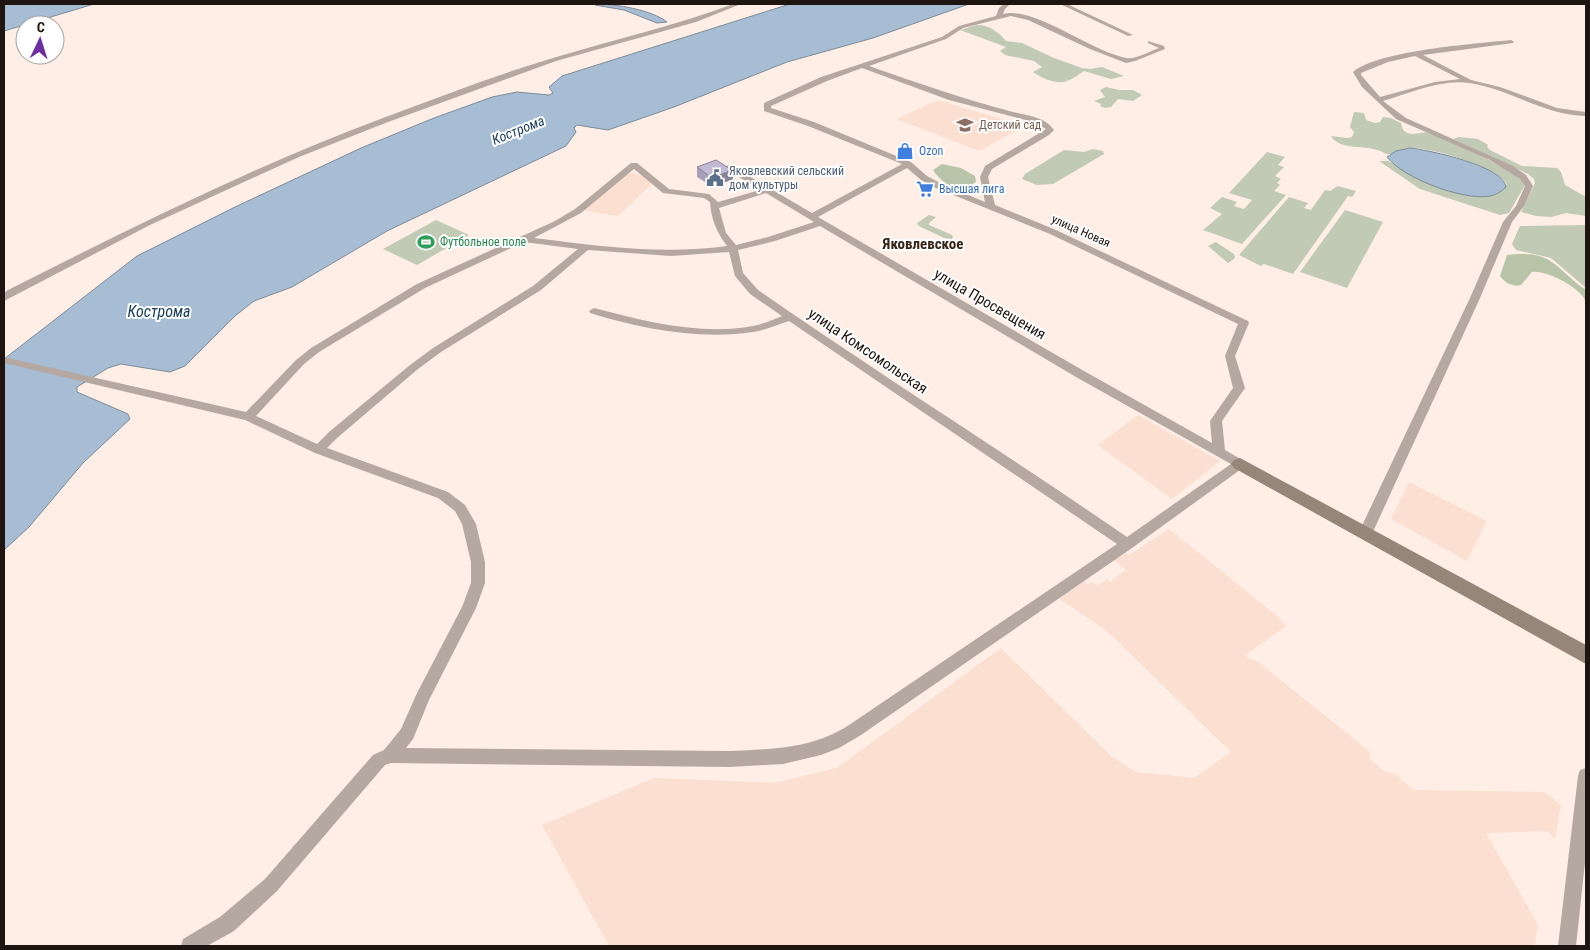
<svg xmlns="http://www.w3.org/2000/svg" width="1590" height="950" viewBox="0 0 1590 950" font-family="'Roboto Condensed',sans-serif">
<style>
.built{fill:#fbdfd0}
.green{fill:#c0cab5}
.forest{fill:#b8c4a8}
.water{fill:#a6bdd3;stroke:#7d8b98}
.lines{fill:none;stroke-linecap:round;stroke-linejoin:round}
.street{fill:#b4a8a0;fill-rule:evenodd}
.secondary{fill:#968579;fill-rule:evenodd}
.wall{fill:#a79fb7}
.shaded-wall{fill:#888295}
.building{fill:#c2b9d5;stroke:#888295}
.labels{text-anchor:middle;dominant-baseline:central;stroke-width:4;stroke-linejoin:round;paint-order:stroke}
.far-education-label{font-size:12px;fill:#785e54;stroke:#fff;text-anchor:start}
.far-shop-label{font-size:12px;fill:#366cbe;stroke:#fff;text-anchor:start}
.far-service-label{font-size:12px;fill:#4e5e75;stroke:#fff;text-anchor:start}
.far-street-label{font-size:12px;fill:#1e1510;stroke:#fff}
.far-leisure-label{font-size:12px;fill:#27864d;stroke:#fff;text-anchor:start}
.far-water-label{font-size:14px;font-style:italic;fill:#153b5b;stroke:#fff}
.far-quarter-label{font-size:15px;font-weight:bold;fill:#382519;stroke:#fff}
.street-label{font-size:15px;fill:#1e1510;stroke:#fff}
.water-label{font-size:16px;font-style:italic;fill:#153b5b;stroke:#fff}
</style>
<rect width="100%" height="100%" fill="#feeee5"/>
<path class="built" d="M938,100L1025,126L979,151L897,119Z
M633,173L643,176L652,184L618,216L583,210L628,174Z
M1138,415L1220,461L1172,499L1098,445Z
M1409,482L1487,521L1467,561L1391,519Z
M1169,529L1277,616L1286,626L1244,656L1258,662L1369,751L1370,759L1385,772L1394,773L1414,790L1544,792L1561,805L1555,839L1547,831L1486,833L1538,925L1534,946H609L542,825L654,778L774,783L837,768L1001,648L1111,756L1136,772L1194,778L1231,752L1106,630L1058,598L1084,582L1087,584L1092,582L1097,586L1107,579L1110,582L1126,570L1114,560L1126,553L1129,555Z"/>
<path class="green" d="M977,25C988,24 1000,33 1006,41L1022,43L1054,58L1082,68L1090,69L1102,67L1124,76L1111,79L1084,71C1079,74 1073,79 1067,81C1057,85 1041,78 1033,72L1042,67L1034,61L1005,55L1000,51L1006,47L960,30Z
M1106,87L1119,90H1133L1142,95L1133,101L1118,99L1111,107L1105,108L1100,106L1101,104L1094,101L1105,97L1100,90Z
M1354,112L1364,113L1366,120L1375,123L1380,122L1383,117L1391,118L1401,123C1402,126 1402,130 1406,132C1413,137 1421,131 1428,133C1445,138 1520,171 1525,185L1509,213L1500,215L1420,189L1379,161H1388L1424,182L1460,193L1483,196L1503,190L1507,184C1496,166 1430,147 1410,148C1404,149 1392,155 1388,154C1384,154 1381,150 1377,150C1363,145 1339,150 1331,136L1347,138L1352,137L1354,132L1350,127Z
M1459,137L1478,139L1488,145L1487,147L1490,150L1522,166L1557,168L1561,172L1565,185L1586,197V216L1566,213L1551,217L1536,216L1521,212L1535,183L1534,179L1528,174L1453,139Z
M1093,149L1103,151L1104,154L1053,184L1037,185L1022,179L1025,174L1064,150L1084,152Z
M1267,152L1285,157L1278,165L1284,167L1275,176L1281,179L1277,183L1280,185L1274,191L1286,195L1242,244L1203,230L1222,214L1210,208L1222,197L1237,202L1234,206L1244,209L1252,200L1229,193Z
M1338,186L1356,191L1352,197L1348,196L1293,274L1264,264L1261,266L1239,255L1289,197L1308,203L1304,208L1311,210L1325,190L1330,191Z
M1345,210L1383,222L1347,288L1300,272Z
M929,215L936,217L929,223V225L950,234L953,236L952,239L944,238L919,226L917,223Z
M436,220L469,235L417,265L383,249Z
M1586,225V288L1551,258L1516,250L1512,244L1520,226Z
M1216,242L1234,254L1235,258L1228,263L1208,246Z"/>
<path class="forest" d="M942,164L961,168L975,176L976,182C958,194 943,185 933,170Z
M1507,255C1554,249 1555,269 1586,290V302C1581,288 1547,270 1532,272L1521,285C1512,287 1505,283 1500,276Z"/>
<path class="water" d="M4,4H94L4,31Z
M597,4C616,4 652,10 667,22L657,23L624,10L595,5Z
M790,4H969L873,38L787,62L674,107L608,130L577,125L574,128L576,132L566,146L387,231L292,287L254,301L235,316L185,366L170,372L121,364L108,368L77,387V392L128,414L130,419L83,463L29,527L4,550V359L137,256L235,207L361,148L434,118L492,97L517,92L549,95L553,93L549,87L562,76Z
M1410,148C1429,150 1504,166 1506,187C1502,191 1496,195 1490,196C1463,201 1403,178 1387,157L1396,151Z"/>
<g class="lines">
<path class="street" d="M733,4H741L696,22L556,61L388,122L299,157L150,225L4,301V293L8,290C131,228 254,166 383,118C439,97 496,75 553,58C613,40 674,26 733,4Z
M1004,4H1010L1005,9L1003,14C1034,6 1092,52 1126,58C1135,60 1150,51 1159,48L1148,43V41L1164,46L1165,49L1135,61L1126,63L1090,49L1028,20L1011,16L963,28L946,39L869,66C917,83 964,99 1013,112C1026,115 1046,117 1054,130L1049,135L992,169L988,177L995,205L1056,230L1248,321L1249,323L1235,356L1245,388L1222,421L1225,450L1244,461L1246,464L1244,467L1132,548L861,735L839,748L821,755L783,764L730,767L391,763L385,765L277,891L234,931L207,946H181L183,939L220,917L265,879L373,755L384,750L401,729L417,693L462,607L471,583V562L462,524L455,511L438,498L315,453L245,420L4,363V357L246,412L296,360L311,348L417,284L555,221L575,209L631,163H637L669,189L709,194L718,202L760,190L723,167L730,165L812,213L902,164L808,126L764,111V103L821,77L942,37L959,26L996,16L999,8ZM862,68L949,100L1033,122L1046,129L985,166L980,177L985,202L942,184L927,176L911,162L814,122L771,108V106L827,81ZM907,168L921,180L936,188L1050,234L1238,324L1225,356L1233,388L1210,421L1212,443L1084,371L818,217ZM634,169L663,193L704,198L710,202C711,219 717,233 727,246C663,255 598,246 534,238L581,213ZM766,193L814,222L768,237L736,245L726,233L719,208ZM820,226L1076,377L1231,464L1127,537C1005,453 879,374 758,290L743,273L738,250L775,241ZM524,242L578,249L533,286L433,348L410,365L329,432L317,444L256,416L304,364L319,352L425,288ZM588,250L671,256L729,252L735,276L750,294L782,316C773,320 763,324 753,326C701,336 644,321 594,308L589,311L590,313C641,329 700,340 753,332C765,330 777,325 789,321L1117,544L849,725C812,749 772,749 730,751L406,748L413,739L429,700L476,608L485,583V562L476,524L465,505L448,492L327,448L337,438L418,369L441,352L541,290Z
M1060,4H1067L1133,35L1128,36Z
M1511,40L1514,42L1513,43L1423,55L1471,80L1500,87L1557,108L1586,112V116C1544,115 1510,89 1469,83C1441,79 1410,93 1383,101L1406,118L1513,166L1526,175L1533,186L1524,206L1512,222L1480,298L1372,534L1370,538H1360L1358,534L1470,298L1503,222L1516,206L1525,186L1520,179L1490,160L1396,119L1362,87L1353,72C1379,50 1475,44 1511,40ZM1415,56L1460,79L1435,82L1380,97L1361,75V73L1388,62Z
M1586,768V853L1576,946H1558L1578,776L1580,770Z"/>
<path class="secondary" d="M1240,458L1586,645V664L1234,468L1231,464L1234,460Z"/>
</g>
<path class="wall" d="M697,167L733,179L713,187L697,177Z"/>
<path class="shaded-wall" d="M732,170L733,179L713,187L712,178Z"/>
<path class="building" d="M716,160L732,170L712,178L697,167Z"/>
<defs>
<g id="school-bare" transform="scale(1.35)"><path d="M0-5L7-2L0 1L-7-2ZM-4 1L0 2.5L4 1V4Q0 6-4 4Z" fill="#8d6e63" stroke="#fff" stroke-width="2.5" paint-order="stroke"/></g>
<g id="shop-bare" transform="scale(1.35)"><path d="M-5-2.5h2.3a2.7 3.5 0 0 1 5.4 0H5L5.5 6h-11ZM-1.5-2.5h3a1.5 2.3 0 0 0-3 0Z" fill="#3f7fe0" stroke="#fff" stroke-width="2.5" paint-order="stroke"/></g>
<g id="civic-bare" transform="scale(1.35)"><path d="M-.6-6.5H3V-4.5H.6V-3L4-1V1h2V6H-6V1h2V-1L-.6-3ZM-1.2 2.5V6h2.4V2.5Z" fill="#5c6f8a" stroke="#fff" stroke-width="2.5" paint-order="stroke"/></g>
<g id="supermarket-bare" transform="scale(1.35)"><path d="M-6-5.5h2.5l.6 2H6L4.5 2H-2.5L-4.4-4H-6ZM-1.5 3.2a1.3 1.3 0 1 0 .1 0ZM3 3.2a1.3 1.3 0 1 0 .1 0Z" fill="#3f7fe0" stroke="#fff" stroke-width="2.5" paint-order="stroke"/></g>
<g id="stadium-bare" transform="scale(1.35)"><path d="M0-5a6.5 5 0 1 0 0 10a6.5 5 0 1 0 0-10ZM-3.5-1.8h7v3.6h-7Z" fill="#2e9e5b" stroke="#fff" stroke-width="2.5" paint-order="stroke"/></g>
</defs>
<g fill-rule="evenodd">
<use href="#school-bare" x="965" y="125"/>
<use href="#shop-bare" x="905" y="151"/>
<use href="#civic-bare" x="715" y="178"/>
<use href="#supermarket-bare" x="925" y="189"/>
<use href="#stadium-bare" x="426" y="242"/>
</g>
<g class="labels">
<g class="far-education-label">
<text x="979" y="125">Детский сад</text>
</g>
<g class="far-shop-label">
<text x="919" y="151">Ozon</text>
<text x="939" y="189">Высшая лига</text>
</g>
<g class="far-service-label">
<text x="729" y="171">Яковлевский сельский<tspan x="729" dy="14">дом культуры</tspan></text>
</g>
<g class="far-street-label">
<text transform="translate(1081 231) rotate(24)">улица Новая</text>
</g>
<g class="far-leisure-label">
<text x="440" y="242">Футбольное поле</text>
</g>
<g class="far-water-label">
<text transform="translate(518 130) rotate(-22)">Кострома</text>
</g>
<g class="far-quarter-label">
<text x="923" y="244">Яковлевское</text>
</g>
<g class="street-label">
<text transform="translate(990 304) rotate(30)">улица Просвещения</text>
<text transform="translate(868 351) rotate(34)">улица Комсомольская</text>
</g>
<g class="water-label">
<text x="159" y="311">Кострома</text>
</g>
</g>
<rect width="1590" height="950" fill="none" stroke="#1e1510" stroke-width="10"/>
<g transform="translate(40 40) rotate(4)"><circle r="24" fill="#ffffff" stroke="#a5a19f"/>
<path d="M0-4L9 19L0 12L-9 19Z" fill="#6f2da2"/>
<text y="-8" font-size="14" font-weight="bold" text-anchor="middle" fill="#1e1510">С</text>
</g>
</svg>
